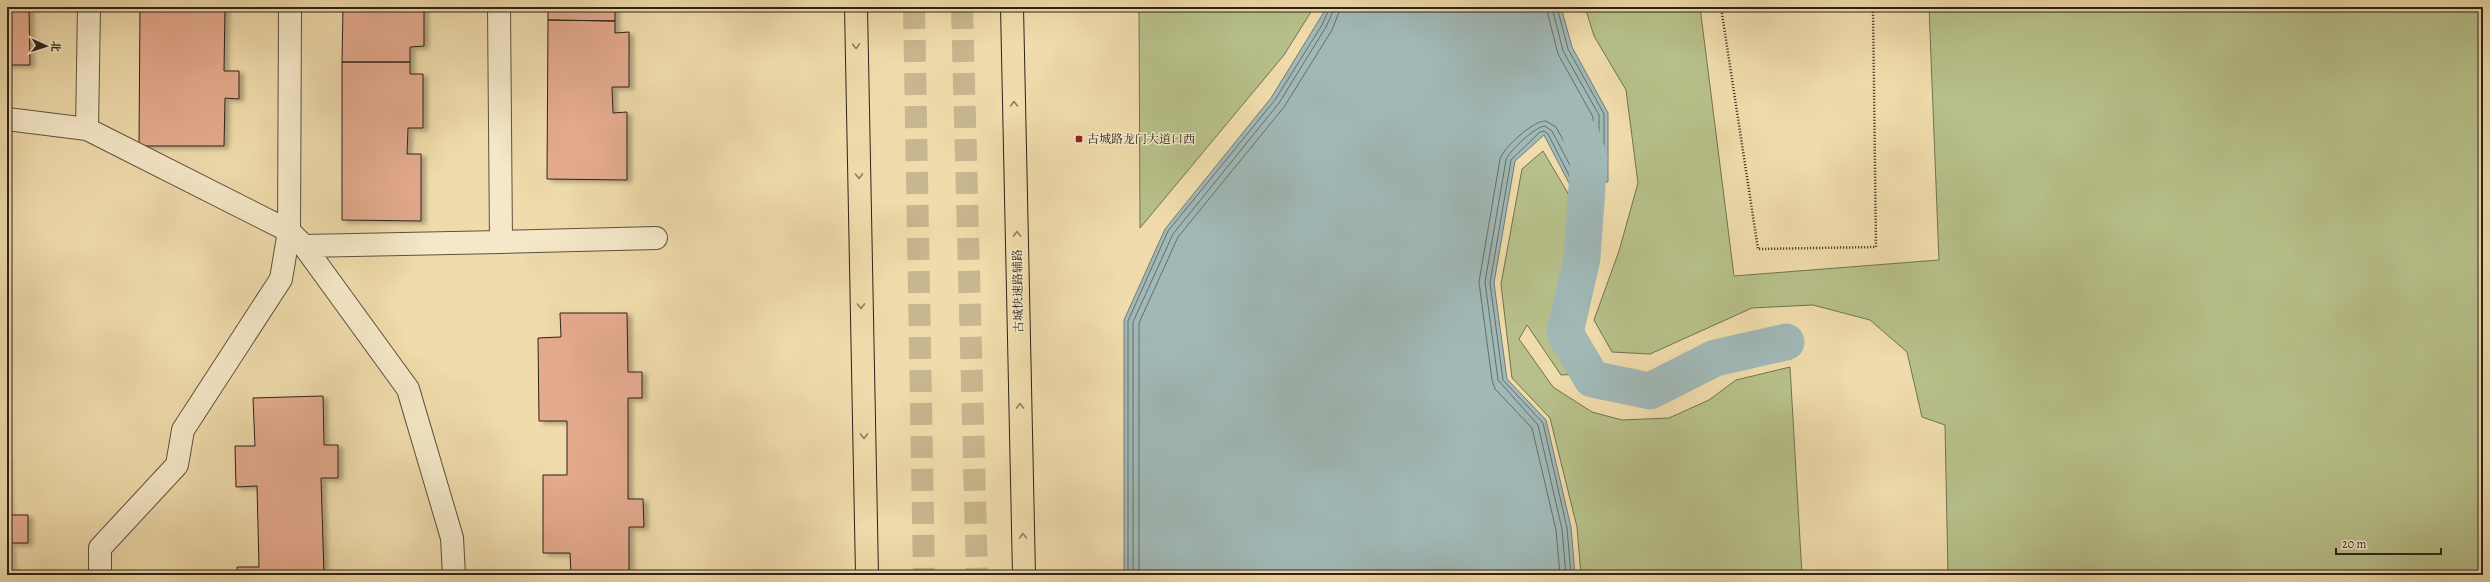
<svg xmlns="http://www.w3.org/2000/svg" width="2490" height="582" viewBox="0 0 2490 582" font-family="Alegreya,'Noto Serif SC',serif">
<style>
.green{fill:#b7c08a;stroke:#727252}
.water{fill:#a0b8b6;stroke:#727c78}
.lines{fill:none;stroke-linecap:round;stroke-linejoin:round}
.shore{stroke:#666e68;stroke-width:1}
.canal{stroke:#a0b8b6;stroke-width:37}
.building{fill:#e4aa8e;stroke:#2d231a;filter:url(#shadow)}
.highway-tunnel{stroke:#c8b68e;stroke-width:22;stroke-dasharray:22 11;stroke-linecap:butt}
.street-casing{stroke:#5e513e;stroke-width:24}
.primary-casing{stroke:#2d231a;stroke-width:24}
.path{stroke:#2d231a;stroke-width:2.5;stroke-dasharray:1 2;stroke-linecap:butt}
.street{stroke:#f5e8c8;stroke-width:22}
.primary{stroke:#efdbab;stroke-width:22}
.oneway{stroke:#8e7f62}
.poi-dot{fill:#8f2418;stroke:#f5e8c8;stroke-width:1.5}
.labels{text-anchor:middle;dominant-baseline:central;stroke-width:3;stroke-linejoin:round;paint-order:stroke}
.poi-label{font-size:12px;fill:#2d231a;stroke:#f5e8c8;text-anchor:start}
.street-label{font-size:12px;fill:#2d231a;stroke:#f5e8c8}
</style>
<defs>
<filter id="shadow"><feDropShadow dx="4.5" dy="2.5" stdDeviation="2" flood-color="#0004"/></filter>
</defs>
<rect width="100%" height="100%" fill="#efdbab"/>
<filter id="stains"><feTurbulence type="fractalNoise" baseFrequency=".005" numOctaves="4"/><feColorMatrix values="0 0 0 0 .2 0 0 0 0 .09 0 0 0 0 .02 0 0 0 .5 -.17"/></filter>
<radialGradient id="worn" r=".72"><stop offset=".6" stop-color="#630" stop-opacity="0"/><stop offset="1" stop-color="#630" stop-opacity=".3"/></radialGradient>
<path class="green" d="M1139,7H1314L1284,55L1140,228Z
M1585,7H1700L1734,276L1939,260L1929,7H2483V575H1948L1945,425L1922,417L1907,352L1870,320L1813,305L1752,308L1650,354L1612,352L1594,320L1619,251L1638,183L1626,90L1594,36Z
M1543,151L1569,195L1570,256L1555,327L1580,374L1561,375L1527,325L1519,339L1553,387L1592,412L1622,420L1669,418L1709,400L1736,380L1790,367L1802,575H1581L1577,527L1550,418L1512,378L1501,284L1522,169Z"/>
<path class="water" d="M1327,7H1561L1572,47L1608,113V182L1570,185L1544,135L1515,161L1494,283L1507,379L1546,420L1571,527L1575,575H1124V320L1165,229L1271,98Z"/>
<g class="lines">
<path class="shore" d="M1546,7L1558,54L1593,117V167L1579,169L1556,127L1546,121C1534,120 1504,147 1500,159L1479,282L1492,380L1495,389L1532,428L1556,530L1560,575
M1552,7L1563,51L1599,115V172L1575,175L1552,131L1545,126C1536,126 1509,151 1506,160L1485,282L1498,380L1538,425L1562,529L1566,575
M1557,7L1568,49L1604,114V177L1572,181L1548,134L1544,131L1540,132L1511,160L1490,283L1503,380L1543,423L1567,528L1571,575
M1128,575V321L1168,231L1275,100L1322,25L1330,7
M1133,575V322L1173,234L1279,103L1326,27L1335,7
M1139,575V323L1178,237L1284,107L1332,30L1341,7"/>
<path class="canal" d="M1581,135L1589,158L1582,258L1565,333L1592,379L1650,391L1715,358L1786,342"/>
</g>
<path class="building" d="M7,7H29L30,65H7Z
M140,7H225L224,71H239V99L225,98L224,146H139Z
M343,7H424V46L410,47V62H342Z
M548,7H615V21L548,20Z
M548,20L615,21V33L629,32V87H612L613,113L627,112V180L547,179Z
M342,62H410V74H423V128H408L407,154H421V221L342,220Z
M560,313H627L628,372H642V398H628V499H643L644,527H629V575H571L570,553H543V475H567V421H539L538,338L561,337Z
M323,396L324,445H338V478H321L324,575H237V567H259L257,486L236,487L235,446H255L253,398Z
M7,458L9,515H28V543H10L11,575H7Z"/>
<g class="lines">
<path class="highway-tunnel" d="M914,7L924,575
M962,7L977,575"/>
<g class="street-casing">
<path id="street" d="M7,119L87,129L289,231L304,246L408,389L452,538L454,575
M87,129L89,7
M501,242L656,238
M304,246L501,242L499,7
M100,575V548L177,465L183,430L281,279L289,231L290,7"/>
</g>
<g class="primary-casing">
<path id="primary" d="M856,7L867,575
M1012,7L1024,575"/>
</g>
<path class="path" d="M1721,7L1758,249L1876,247L1873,7"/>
<use href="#street" class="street"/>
<use href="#primary" class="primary"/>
</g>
<defs><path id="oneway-chevron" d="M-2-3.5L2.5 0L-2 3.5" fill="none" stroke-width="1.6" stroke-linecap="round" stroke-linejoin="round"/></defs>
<g class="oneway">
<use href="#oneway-chevron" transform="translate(856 46) rotate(89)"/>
<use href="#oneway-chevron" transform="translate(1014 104) rotate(-91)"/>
<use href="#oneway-chevron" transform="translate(859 176) rotate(89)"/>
<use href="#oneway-chevron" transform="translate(1017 234) rotate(-91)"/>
<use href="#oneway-chevron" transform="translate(861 306) rotate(89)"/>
<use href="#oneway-chevron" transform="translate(1020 406) rotate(-91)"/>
<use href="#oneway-chevron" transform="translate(864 436) rotate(89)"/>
<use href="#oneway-chevron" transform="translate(1023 536) rotate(-91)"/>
</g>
<rect class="poi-dot" x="1075" y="135" width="8" height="8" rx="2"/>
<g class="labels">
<g class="poi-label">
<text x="1087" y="139">古城路龙门大道口西</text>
</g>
<g class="street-label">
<text transform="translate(1018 291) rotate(-91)">古城快速路辅路</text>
</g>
</g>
<rect width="2490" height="582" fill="none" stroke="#efdbab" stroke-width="24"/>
<rect x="8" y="8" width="2474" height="566" fill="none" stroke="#2d231a" stroke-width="2"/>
<rect x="12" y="12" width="2466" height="558" fill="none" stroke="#2d231a"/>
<g transform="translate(46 46) rotate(93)" stroke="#f5e8c8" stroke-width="3" paint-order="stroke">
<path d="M0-3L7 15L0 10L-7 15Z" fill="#2d231a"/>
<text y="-6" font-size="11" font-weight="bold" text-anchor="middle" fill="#2d231a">北</text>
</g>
<path d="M2336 548v6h105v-6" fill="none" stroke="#2d231a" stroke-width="2"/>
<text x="2342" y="548" font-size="12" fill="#2d231a" stroke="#f5e8c8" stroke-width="3" paint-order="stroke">20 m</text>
<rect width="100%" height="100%" filter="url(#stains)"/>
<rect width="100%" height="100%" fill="url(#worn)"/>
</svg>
